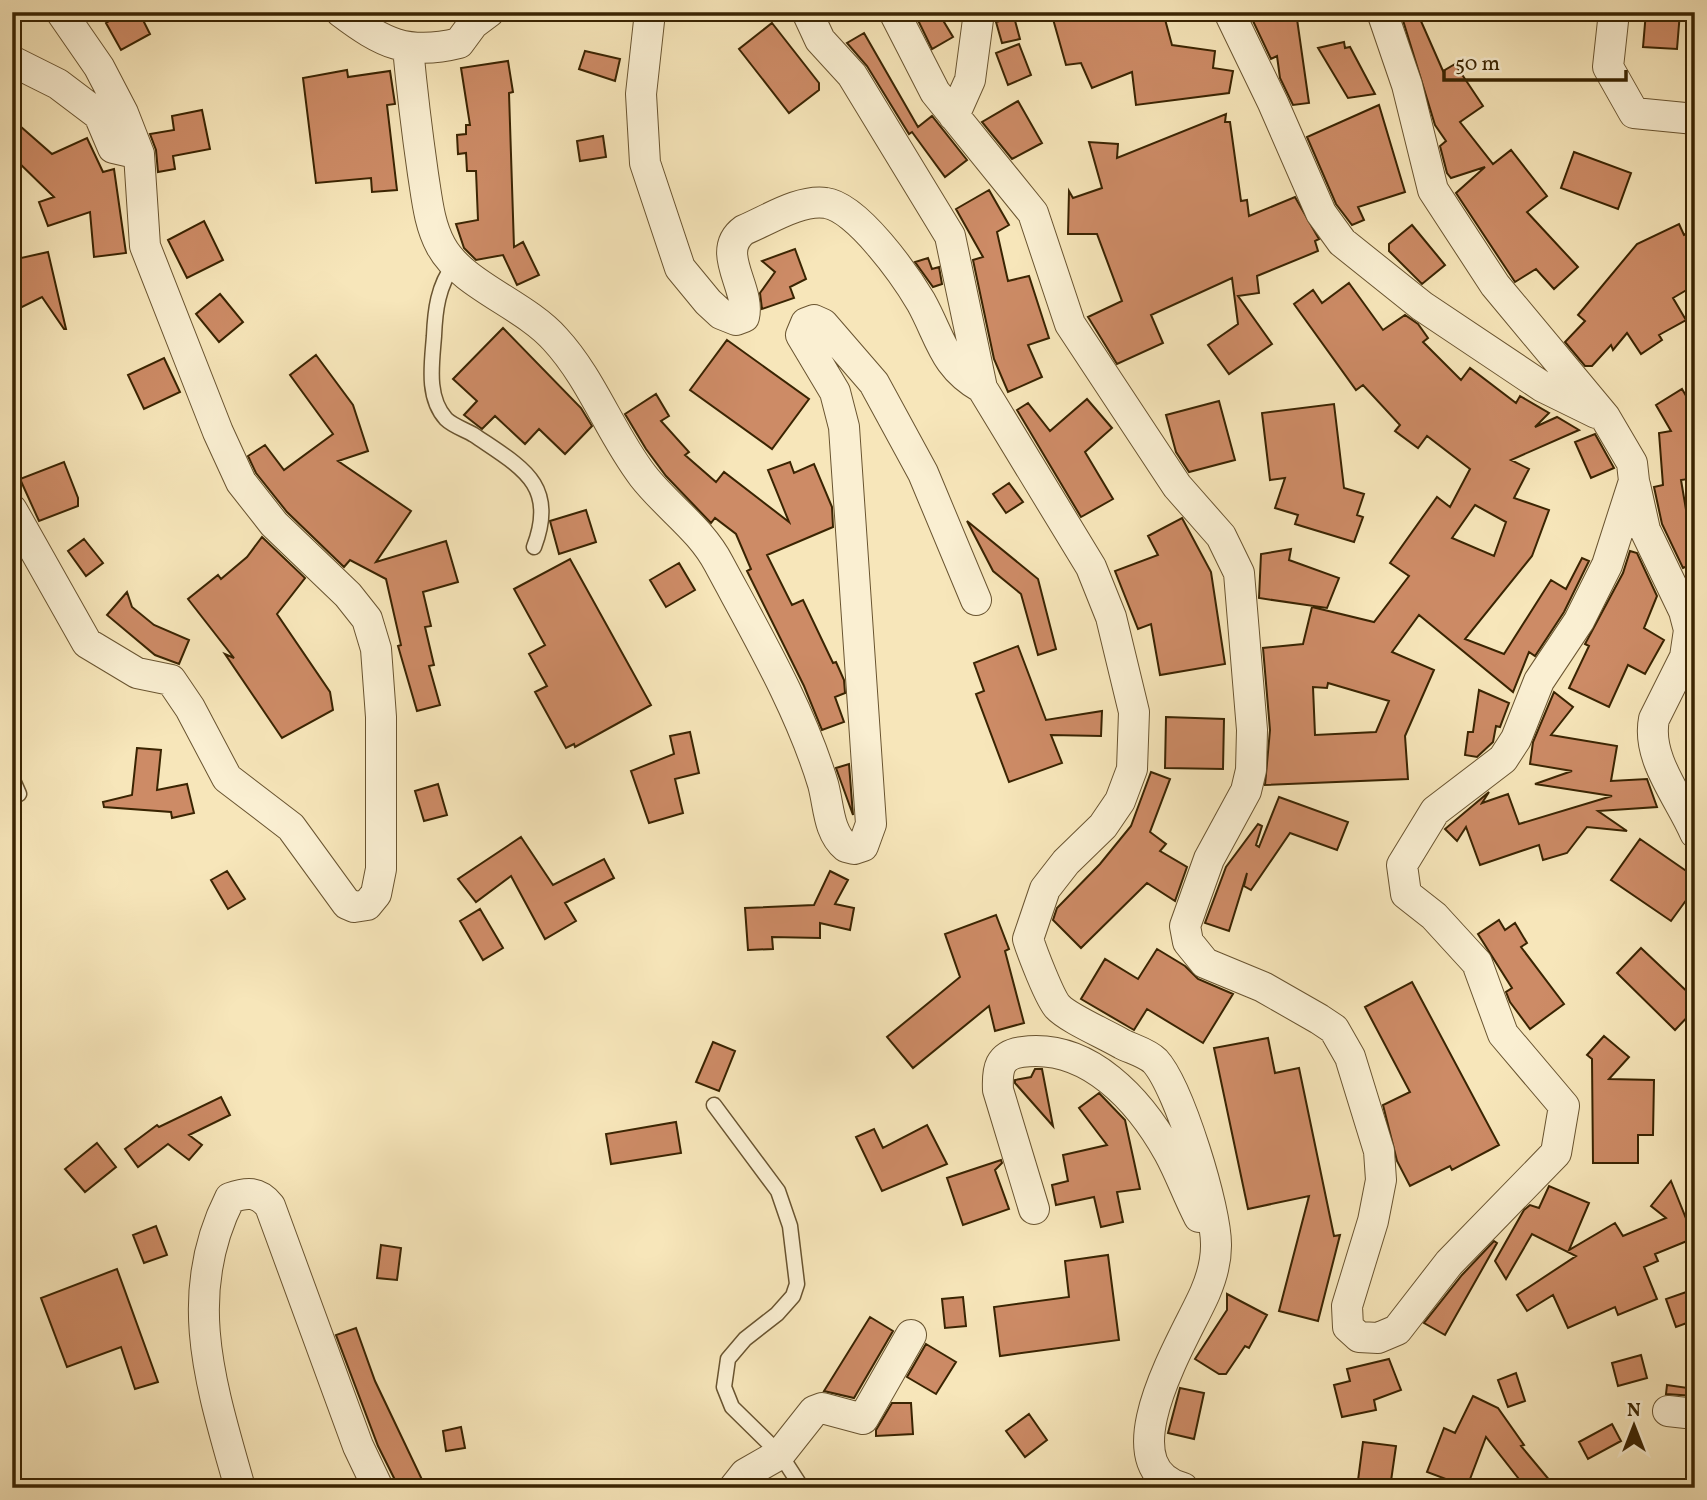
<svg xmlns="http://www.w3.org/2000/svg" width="1707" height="1500" viewBox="0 0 1707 1500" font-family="Vollkorn,serif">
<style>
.building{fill:#cd8b66;stroke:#3a2402;stroke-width:2;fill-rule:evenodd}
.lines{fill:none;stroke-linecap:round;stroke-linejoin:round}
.service-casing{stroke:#695430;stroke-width:17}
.minor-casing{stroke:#695430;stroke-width:32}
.service{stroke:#faefd2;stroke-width:14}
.minor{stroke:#faefd2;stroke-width:30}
</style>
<rect width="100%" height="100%" fill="#f7e6ba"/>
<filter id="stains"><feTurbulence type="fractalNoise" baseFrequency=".00286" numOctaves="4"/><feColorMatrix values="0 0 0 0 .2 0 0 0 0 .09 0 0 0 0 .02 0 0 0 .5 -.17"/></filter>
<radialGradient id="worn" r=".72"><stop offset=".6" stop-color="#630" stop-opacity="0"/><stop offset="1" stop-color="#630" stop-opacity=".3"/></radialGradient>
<path class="building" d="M124,12H139L150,34L121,50L106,23Z
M914,12H938L953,37L932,49Z
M1051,12H1163L1172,45L1215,51L1213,68L1233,71L1229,93L1136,105L1132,72L1092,88L1081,63L1066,65Z
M1270,12H1294L1297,19L1309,103L1293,105L1280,78L1277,56L1271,59L1253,21Z
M1414,12H1417L1443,71L1455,64L1483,106L1460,122L1493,164L1511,150L1547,196L1527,212L1578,267L1554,289L1536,269L1515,282L1456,193L1485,167L1451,178L1447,173L1440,146L1446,141L1435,125L1402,17Z
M1646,12H1680L1677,49L1643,47Z
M1014,17L1020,39L1002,43L996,22Z
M772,23L819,83V90L789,113L739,49Z
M864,33L918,127L932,116L967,160L945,177L912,132L909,134L867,66L847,43Z
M1344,42L1345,48L1350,47L1375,94L1348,98L1318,48Z
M1019,44L1031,75L1008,85L996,53Z
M585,51L620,59L615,81L579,69Z
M508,61L513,92L509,93L514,247L523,242L539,275L517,285L503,255L476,260L464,248L456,224L478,220L476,171H467L466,153L458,154L457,135L466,134V125H470L461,68Z
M347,70L348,77L390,71L395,104L387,105L397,190L372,192L371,178L316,183L303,78Z
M1018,101L1042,143L1012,159L982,122Z
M1379,105L1405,192L1358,207L1364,220L1352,225L1336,204L1307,137Z
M202,110L210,149L173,156L175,169L158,172L156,150L150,134L174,130L172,116Z
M1226,114L1225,122H1230L1241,201L1247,200L1249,216L1295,197L1319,239L1315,241L1318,251L1257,276L1259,293L1238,296L1272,344L1229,374L1208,345L1238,324L1232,278L1151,315L1163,343L1117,364L1088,317L1122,301L1097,234H1068L1069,191L1073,198L1102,188L1089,142L1118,144L1117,158Z
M12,119L52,154L87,138L103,172L114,169L126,253L94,257L90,212L48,226L39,202L54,197L12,156Z
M603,136L606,157L580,161L577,141Z
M1574,152L1631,173L1618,209L1561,188Z
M989,190L1009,225L997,232L1008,281L1029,276L1049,338L1028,345L1042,377L1008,392L994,359L973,260L983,257L956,209Z
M204,221L223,260L187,278L168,240Z
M1679,224L1684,235L1695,230V285L1673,298L1686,320L1659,335L1662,340L1641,354L1627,333L1613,350L1611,345L1592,366H1585L1565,342L1585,321L1578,315L1637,244Z
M1412,225L1445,265L1422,284L1389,251V244Z
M795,249L806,279L790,287L794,298L762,309L760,293L775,272L762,261Z
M48,252L66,329H64L42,297L12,312V260Z
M928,258L932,269L939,267L942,284L933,287L915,262Z
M1349,283L1383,330L1405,315L1418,324L1428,338L1423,342L1461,380L1470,368L1516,403L1520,396L1549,413L1535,427L1557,417L1579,430L1511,460L1529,469L1514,498L1549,510L1532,556L1465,639L1504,654L1551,580L1566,589L1582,558L1589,561L1564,612L1535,656L1529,652L1513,692L1419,615L1392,652L1434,670L1405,736L1408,779L1265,785L1270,730L1263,648L1303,644L1312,607L1374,622L1409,576L1390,563L1437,497L1450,507L1470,469L1427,436L1418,448L1395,431L1400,425L1363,385L1356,390L1294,304L1313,290L1322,303ZM1475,505L1506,522L1494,556L1452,538ZM1328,683L1389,701L1376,732L1315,735L1313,687L1327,688Z
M220,294L243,322L219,342L196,314Z
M503,328L581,408L592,426L565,454L539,429L525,444L495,416L482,429L464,415L477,401L453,379Z
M727,340L809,399L772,449L690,390Z
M316,355L353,405L368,451L338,461L411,511L376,562L446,541L458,582L423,592L431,626L425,627L434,665L429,666L440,705L417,711L398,646L401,645L386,579L350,560L344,567L287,512L256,473L248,456L265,445L284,470L333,434L290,375Z
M164,358L180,392L144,409L128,375Z
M1682,389L1695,411V478L1681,480L1695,563L1683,568L1662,524L1654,487L1663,485L1659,433L1671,431L1656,405Z
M656,394L669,416L661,421L689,452L685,455L716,482L724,472L789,522L768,470L790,462L794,473L814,464L832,507L833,527L767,555L792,605L803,600L833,663L836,662L844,680L845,693L835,697L844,722L822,730L804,686L747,571L751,569L736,534L715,518L711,523L666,476L646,449L625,414Z
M1087,399L1112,428L1085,452L1113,499L1081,517L1017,410L1028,403L1050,431Z
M1219,401L1235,460L1189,472L1176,452L1166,415Z
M1334,404L1344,488L1364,494L1357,515L1363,517L1354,542L1295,524L1298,515L1275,508L1285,478L1270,480L1262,413Z
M1595,434L1614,468L1591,478L1575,442Z
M64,462L78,498V506L39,521L20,479Z
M1009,483L1023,502L1006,513L993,494Z
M586,510L596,542L559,554L550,521Z
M1182,518L1211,572L1225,664L1160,675L1151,624L1138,629L1115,571L1158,555L1148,536Z
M967,521L1038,579L1056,649L1038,655L1021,594L993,571Z
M262,537L305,578L277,614L330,692L333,710L282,738L225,654L234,658L188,599L218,575L221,579L247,557Z
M84,539L103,563L86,576L68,551Z
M1291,549L1289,560L1339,578L1327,608L1259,598L1261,554Z
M1630,551L1637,553L1657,596L1644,628L1664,640L1645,674L1628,665L1609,707L1569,688L1589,646L1585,644L1623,573Z
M570,559L651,705L575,747L574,744L566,748L535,692L547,686L529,654L545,645L514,589Z
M679,563L695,590L666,607L650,580Z
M127,592L132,607L154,625L189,640L179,664L155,655L107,615Z
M1018,646L1046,720L1102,711L1101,736L1051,735L1062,763L1009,782L976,694L984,691L974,663Z
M1479,690L1509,703L1500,727L1496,726L1493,742L1477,757L1465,755L1468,732H1473Z
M1554,692L1573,707L1551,735L1617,746L1611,781L1647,779L1657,807L1598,811L1627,831L1587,827L1567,853L1543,860L1539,845L1480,865L1466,827L1457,841L1445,829L1489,792L1482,803L1508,794L1519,824L1612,796L1535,784L1572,771L1530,764L1533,742Z
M1166,717L1224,719L1223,769L1165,768Z
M690,732L699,773L675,779L683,813L649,823L631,771L674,754L670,736Z
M137,748L161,750L157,790L187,784L194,813L172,818L171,812L104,807L103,802L132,795Z
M849,764L853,815L836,768Z
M1151,772L1170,779L1150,832L1166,844L1160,851L1187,867L1175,901L1147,883L1081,948L1053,920L1057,908L1100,864L1131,826Z
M438,784L447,815L424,821L415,791Z
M1279,797L1348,822L1337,850L1290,833L1251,890L1244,886L1247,873L1229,931L1205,923L1226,867L1258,824L1262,826L1256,845L1259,847Z
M521,837L553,885L604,859L614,878L565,903L576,921L545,939L511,876L476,902L458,879Z
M1640,839L1695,877V888L1671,921L1611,880Z
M227,871L245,899L228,909L211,880Z
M830,871L848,880L835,904L854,908L850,930L820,923V938L772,937L773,949L748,950L745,908L814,905Z
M480,909L503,948L483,960L460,921Z
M996,915L1009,949L1005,951L1024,1023L995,1031L989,1006L913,1068L887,1037L960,977L945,934Z
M1499,920L1505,930L1515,923L1527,943L1521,947L1564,1004L1530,1029L1510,1002L1506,992L1512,988L1478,934Z
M1641,948L1695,999V1009L1675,1030L1617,973Z
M1157,949L1185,966L1198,979L1233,994L1203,1043L1147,1009L1134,1030L1081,999L1105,959L1138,979Z
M1412,982L1499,1145L1452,1170L1450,1166L1410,1186L1397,1161L1383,1105L1410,1092L1365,1007Z
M1604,1036L1629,1057L1609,1079L1654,1080L1653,1135H1638V1163H1593L1592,1059L1587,1055Z
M1268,1038L1275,1073L1299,1068L1334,1236L1340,1235L1318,1321L1279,1311L1309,1196L1248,1209L1214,1048Z
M713,1042L735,1051L719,1091L696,1082Z
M1035,1069H1042L1053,1126L1015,1083V1080L1031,1077Z
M1099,1093L1125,1120L1140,1189L1117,1192L1123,1222L1101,1227L1094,1197L1056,1205L1052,1185L1068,1181L1063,1155L1107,1145L1079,1108Z
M221,1097L230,1115L189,1135L202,1145L189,1160L168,1144L138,1167L125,1149L157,1125L159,1127Z
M676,1122L681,1153L611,1164L606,1134Z
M927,1125L947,1164L882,1191L856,1137L874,1129L883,1148Z
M97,1143L116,1167L85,1192L65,1169Z
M1001,1160L1002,1163L995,1170L1009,1209L963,1225L947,1178Z
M1671,1181L1695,1241L1692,1239L1655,1254L1658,1261L1644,1267L1657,1299L1618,1315L1615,1307L1568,1328L1553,1295L1527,1311L1517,1295L1576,1256L1532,1234L1506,1279L1495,1261L1524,1210L1530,1205L1539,1208L1549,1186L1589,1203L1569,1250L1615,1223L1623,1236L1666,1218L1651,1206Z
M156,1226L167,1255L144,1263L133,1235Z
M1494,1241L1497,1243L1445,1335L1424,1323L1462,1275Z
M381,1245L401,1248L397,1280L377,1278Z
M1108,1255L1119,1340L1000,1356L994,1307L1069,1297L1065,1261Z
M117,1269L158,1382L135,1389L121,1347L67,1367L41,1298Z
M1695,1289V1320L1676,1327L1666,1299Z
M1227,1294L1267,1315L1249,1348L1245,1346L1226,1374H1219L1195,1359L1227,1310Z
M963,1297L966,1326L945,1328L942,1299Z
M870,1317L893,1331L854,1398L824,1391Z
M356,1328L375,1381L426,1488H399L378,1446L336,1335Z
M926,1344L956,1362L936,1394L907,1377Z
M1641,1355L1647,1378L1618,1386L1612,1363Z
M1389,1359L1401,1390L1374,1400L1376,1410L1342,1417L1334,1385L1350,1381L1347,1369Z
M1516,1373L1525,1401L1508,1407L1498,1380Z
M1667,1385L1695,1389V1396L1666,1394Z
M1180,1388L1204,1393L1194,1439L1168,1433Z
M1473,1396L1498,1408L1524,1445L1521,1446L1556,1488H1526L1486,1437L1467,1487L1427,1472L1444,1428L1455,1433Z
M892,1403H911L913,1434L876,1436V1430Z
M1029,1414L1047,1440L1025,1457L1006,1431Z
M1612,1424L1621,1441L1588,1459L1579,1442Z
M461,1427L465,1448L446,1451L443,1431Z
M1363,1442L1396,1446L1390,1488H1357Z"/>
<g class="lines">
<g class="service-casing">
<path id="service" d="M454,265C438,285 435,311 434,336C432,363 426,397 446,419C453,426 466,430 474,435C521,467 558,484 534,547
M12,778L19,794
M714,1105L778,1191L790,1226L797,1284L793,1296L777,1314L745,1339L728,1359L724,1387L732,1407L780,1454L802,1488"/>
</g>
<g class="minor-casing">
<path id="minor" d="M341,12C382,43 408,56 459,43L473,24L489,12
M650,12L641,94L645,163L680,268L708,302L721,314L736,320L744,317C751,288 714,252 744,230C768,220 800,199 826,203C857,207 905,275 921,302C941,338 943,366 982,388
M807,12L820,40L852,75L950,236L982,388L1091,567L1111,617L1134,712L1132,769L1120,801L1103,826L1066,862L1045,889L1028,939C1032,952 1050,999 1058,1007C1068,1018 1107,1035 1122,1044C1132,1049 1147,1053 1155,1061C1179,1087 1217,1210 1216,1246C1216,1261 1211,1279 1205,1293C1187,1335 1103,1466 1183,1488
M894,12L935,92L1033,213L1070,324L1177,486L1221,536L1239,573L1252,730L1251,770L1246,791L1209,859L1185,926L1188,942L1205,963L1263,987L1319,1019L1334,1029L1350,1057L1379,1151L1381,1180L1373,1221L1347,1306L1348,1327L1359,1337L1378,1338L1397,1330L1449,1263L1556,1153L1564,1106L1503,1034L1477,963L1434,916L1406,894L1402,865L1435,811L1503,759L1516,739L1539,681L1579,621L1607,565L1634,481L1632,463L1605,417L1495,285L1433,190L1407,85L1382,12
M1229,12L1273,103L1321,213L1342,242L1422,306L1543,387L1596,413
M1614,12L1608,67L1634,113L1695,119
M408,48C412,91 417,132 423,174C427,199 429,224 441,246C462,285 524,304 555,339C592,379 610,433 643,476C667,507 701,529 719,564C757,635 800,708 823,784C829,806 828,832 846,847L854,849L863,846L871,824L844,427L835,392L801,335L806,323L814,320L823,324L874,383L923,473L976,600
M12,61L58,84L99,115L113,148L139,154
M954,116L970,80L979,12
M1635,485L1645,530L1684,611L1689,630L1685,657L1654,719C1646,758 1680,798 1695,833
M12,510L87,643L137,673L171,680L190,708L227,778L291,827L347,904L354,907L367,905L376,894L381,869V717L376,649L367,619L348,595L274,524L241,482L218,432L145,246L139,154L123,113L99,67L61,12
M1034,1209L998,1090C997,1069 999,1055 1022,1052C1089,1043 1140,1101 1169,1153C1180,1173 1188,1196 1199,1217
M1668,1411L1695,1414
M240,1488C212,1388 180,1297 230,1198C247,1192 258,1191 270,1206L358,1446L378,1488
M734,1488L745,1474L780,1454L814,1411L822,1408L863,1419L911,1335"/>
</g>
<use href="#service" class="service"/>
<use href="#minor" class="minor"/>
</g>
<rect width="1707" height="1500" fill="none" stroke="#f7e6ba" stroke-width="42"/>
<rect x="14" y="14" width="1679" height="1472" fill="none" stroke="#3a2402" stroke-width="3.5"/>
<rect x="21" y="21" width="1665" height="1458" fill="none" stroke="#3a2402" stroke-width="2"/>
<g transform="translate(1634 1426)" stroke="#faefd2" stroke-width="5" paint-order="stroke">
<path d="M0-5L12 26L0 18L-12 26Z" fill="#3a2402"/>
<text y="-10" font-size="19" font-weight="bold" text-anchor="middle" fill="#3a2402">N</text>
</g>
<path d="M1444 70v10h182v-10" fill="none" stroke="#3a2402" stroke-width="3.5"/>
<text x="1455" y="70" font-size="21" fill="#3a2402" stroke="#faefd2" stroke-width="5" paint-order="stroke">50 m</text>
<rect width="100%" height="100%" filter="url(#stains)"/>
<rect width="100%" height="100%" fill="url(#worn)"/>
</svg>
